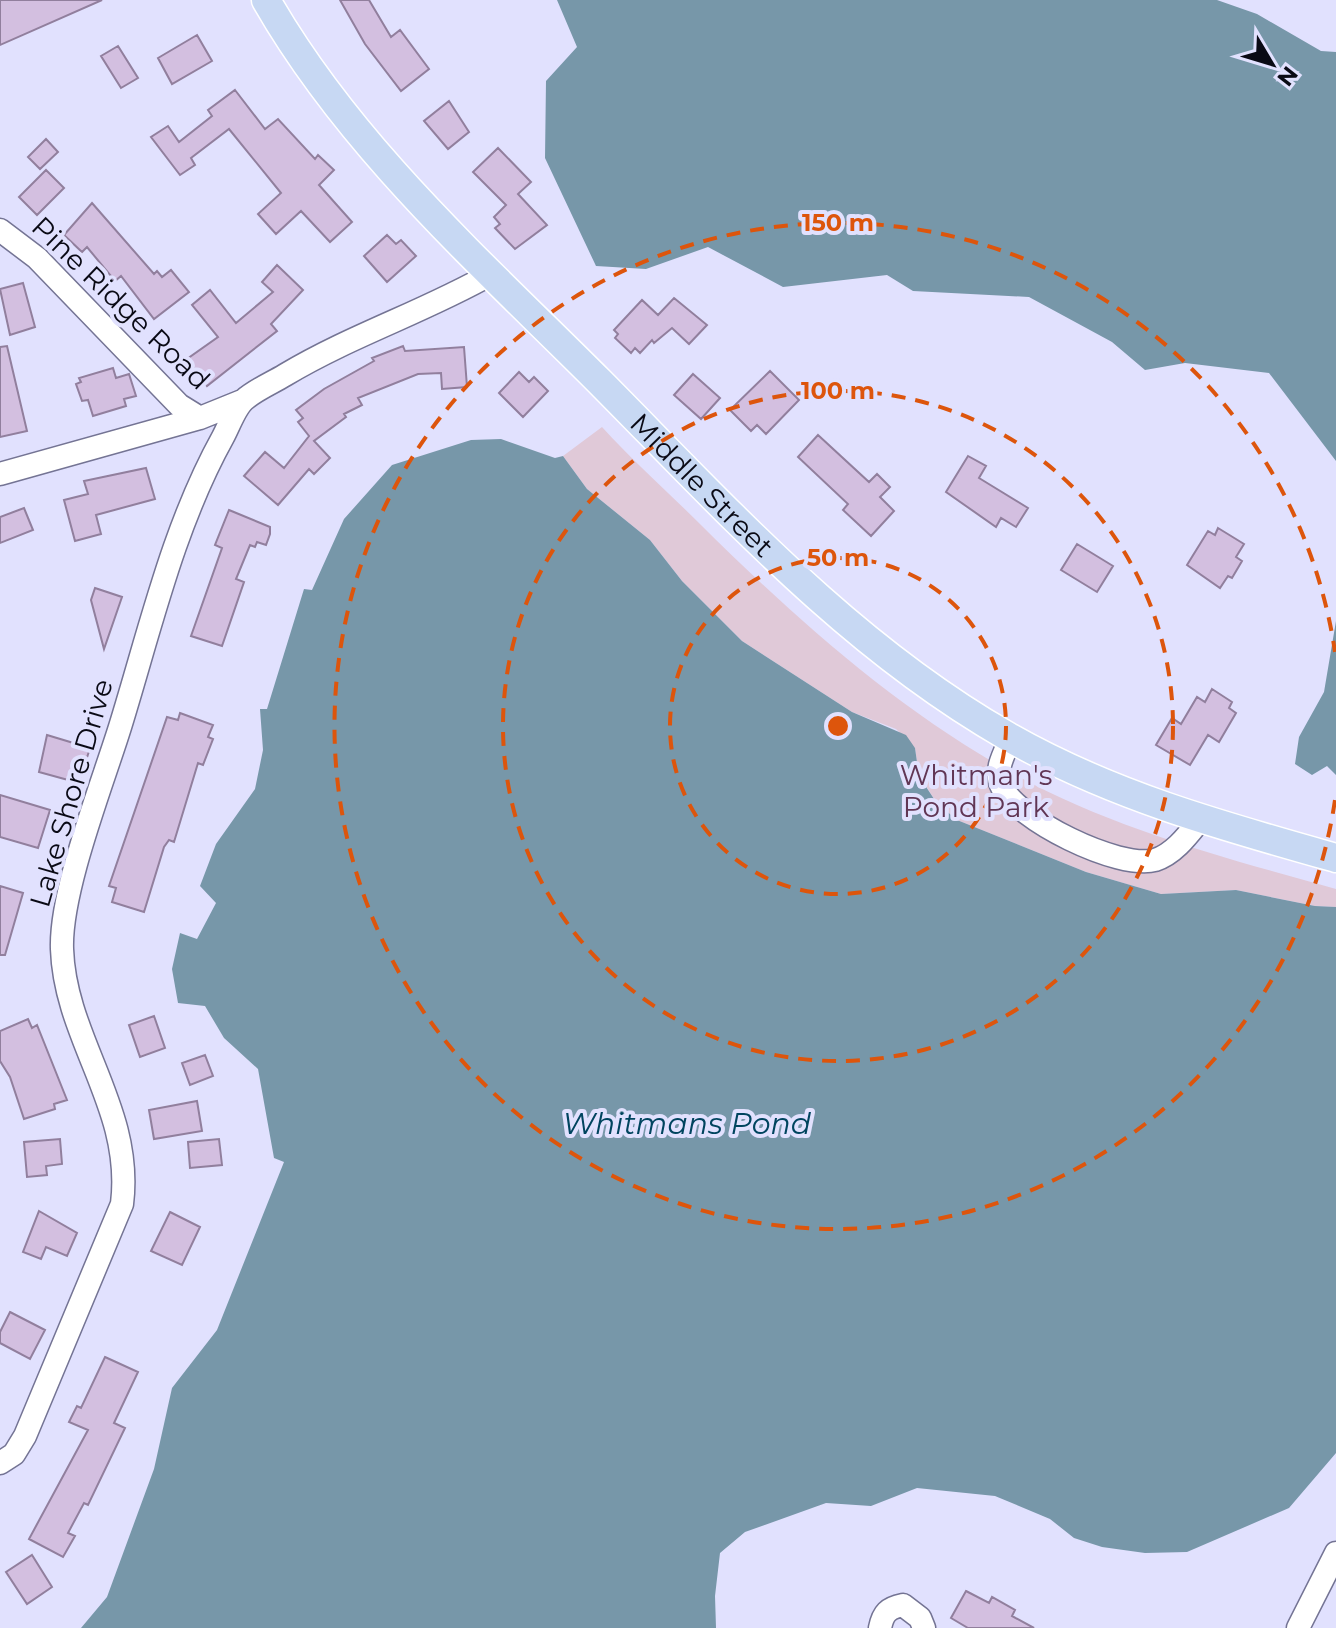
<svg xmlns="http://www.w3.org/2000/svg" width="1336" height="1628" viewBox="0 0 1336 1628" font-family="Montserrat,sans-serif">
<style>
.green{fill:#e0c9d8}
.water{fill:#7797a9}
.building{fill:#d3bfe0;stroke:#917f9d;stroke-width:2}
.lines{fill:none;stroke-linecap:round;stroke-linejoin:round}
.minor-casing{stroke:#747494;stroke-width:25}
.major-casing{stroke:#fff;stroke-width:31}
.path{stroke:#9090a6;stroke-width:4;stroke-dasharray:2 6;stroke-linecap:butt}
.minor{stroke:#fff;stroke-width:22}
.major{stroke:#c7d8f3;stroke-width:28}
.ring{fill:none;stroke:#dd550c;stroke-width:4;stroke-dasharray:14 10}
.labels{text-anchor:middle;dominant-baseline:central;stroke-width:8;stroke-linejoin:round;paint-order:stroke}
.street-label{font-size:28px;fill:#0a0a15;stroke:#e1e1fe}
.park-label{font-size:28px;fill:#613655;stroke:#e1e1fe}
.water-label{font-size:30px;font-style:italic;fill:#00445f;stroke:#e1e1fe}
.centre{fill:#dd550c;stroke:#e1e1fe;stroke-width:4}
.ring-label{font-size:24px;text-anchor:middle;font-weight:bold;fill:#dd550c;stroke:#e1e1fe;stroke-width:8;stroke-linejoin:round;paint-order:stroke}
</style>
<rect width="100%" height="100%" fill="#e1e1fe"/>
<path class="green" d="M602,427C633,461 668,492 701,525C796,619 894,707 1012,773C1113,829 1226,858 1336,889V907L1315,906L1236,890L1161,894L1086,872L957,820L936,802L919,775L915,748L896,729L852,712L742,641L682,581L650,540L587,489L563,456Z"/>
<path class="water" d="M557,0H1217L1257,14L1321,51L1336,52V461L1269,373L1185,363L1145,370L1112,342L1029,297L913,291L887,275L783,287L708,247L646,269L596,266L545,158L546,81L577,47Z
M501,439L555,458L563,456L587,489L650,540L682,581L742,641L852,712L906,735L915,748L919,776L936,802L957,820L1086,872L1161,894L1236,890L1315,906L1336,907V1453L1289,1508L1187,1552L1145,1553L1102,1547L1074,1538L1050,1519L995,1496L917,1488L871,1506L826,1503L745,1532L720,1553L715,1596L716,1628H81L107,1597L154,1469L172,1388L217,1330L284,1162L274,1158L258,1069L224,1038L205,1006L178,1003L172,969L180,933L197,939L216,903L200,886L216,844L255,789L263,750L260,709H267L304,589L312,590L344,519L392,465L471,440Z
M1336,621V775L1327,766L1312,775L1295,764L1299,737L1324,692Z"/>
<path class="building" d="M0,0H102L0,45Z
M340,0H369L391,37L400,30L429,69L401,91L365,44Z
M197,35L212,61L172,84L158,58Z
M118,46L138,78L121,88L101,56Z
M235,90L265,129L278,119L315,159L318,155L334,170L319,185L352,222L330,242L301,211L276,234L258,214L281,193L229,129L191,158L195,165L180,175L151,137L168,126L179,142L212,116L208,110Z
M449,101L469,132L448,149L424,121Z
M46,139L58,152L40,169L28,157Z
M498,148L531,182L518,194L547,225L515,249L495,228L500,224L494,217L506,205L473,172Z
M46,170L64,188L37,215L19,197Z
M92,203L154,274L157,271L162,277L171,270L189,292L154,319L121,276L115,281L87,247L82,252L64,235Z
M387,235L396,244L401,240L416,256L387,282L364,256Z
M277,265L303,290L271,324L277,331L207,386L187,359L218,337L192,305L210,290L236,323L273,292L262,282Z
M23,283L35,327L10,335L0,289Z
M674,298L707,325L689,344L672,328L654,343L652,340L640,353L635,348L631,353L615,338L618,334L614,330L642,300L658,315Z
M7,346L27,431L0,437V347Z
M403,346L405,351L464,347L467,387L442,389L441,373L418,374L358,398L362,405L344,414L346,417L314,441L330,458L314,474L309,469L278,505L244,476L265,452L284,468L309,436L298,422L303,418L296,410L324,389L374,361L372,358Z
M113,368L116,378L129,374L136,396L124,399L126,406L93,416L88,400L82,401L76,384L81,382L79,378Z
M770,371L799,400L766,434L757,425L751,431L730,410Z
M519,372L529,382L534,377L548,391L523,417L499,393Z
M693,374L720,398L701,419L674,395Z
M818,435L869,482L877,474L890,487L880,497L894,511L871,536L843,510L848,504L798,457Z
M968,456L986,466L979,478L1028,508L1016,527L1001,518L996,527L946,492Z
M146,468L155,499L96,515L101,534L75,541L64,500L88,494L84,481Z
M24,508L33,530L0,543V517Z
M229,510L270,527V534L266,545L257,542L255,547L250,545L236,579L244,582L222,646L191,636L222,548L215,545Z
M1218,528L1244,544L1236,557L1242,561L1232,578L1228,576L1220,588L1187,565L1208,531L1215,535Z
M1077,544L1113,566L1097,592L1061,570Z
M95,588L122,597L104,649L91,600Z
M1212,689L1232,702L1229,708L1236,713L1219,742L1208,735L1190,765L1156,745L1172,718L1181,724L1197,697L1205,702Z
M180,713L213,725L208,737L213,739L203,765L198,763L174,842L169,840L164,847L144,912L112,902L116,888L109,886L167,717L178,720Z
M47,735L90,748L79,783L39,772Z
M0,795L50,810L38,848L0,837Z
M0,886L23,893L5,955H0Z
M154,1016L165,1048L140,1057L129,1025Z
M28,1019L32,1028L37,1025L67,1100L54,1104L55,1109L24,1119L10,1077L0,1061V1031Z
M205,1055L213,1076L190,1085L182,1063Z
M197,1101L202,1131L154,1139L149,1110Z
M60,1139L62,1164L46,1166L47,1175L27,1177L24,1142Z
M219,1139L222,1165L190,1168L188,1142Z
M39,1211L77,1233L67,1256L46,1247L41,1259L23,1252Z
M170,1212L200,1227L182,1265L151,1251Z
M10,1312L45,1330L30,1359L0,1343V1332Z
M105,1357L138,1372L114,1423L125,1428L88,1505L84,1503L68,1533L75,1536L63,1557L29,1539L88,1430L69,1422L77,1406L81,1408Z
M32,1555L52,1587L27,1604L6,1572Z
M966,1591L989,1603L992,1597L1015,1610L1012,1616L1034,1628H968L951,1618Z"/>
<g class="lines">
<g class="minor-casing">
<path id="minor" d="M0,230L37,258L179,405L200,418
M0,474L200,418L242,401
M1011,738C1005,752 994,770 1001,785C1015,819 1119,870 1155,860C1174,854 1188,835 1200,820
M0,1463L14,1454L25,1436L122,1204C134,1108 65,1040 62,949C60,891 102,785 120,727C150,630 173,527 223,437C229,426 235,408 244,400C255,390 272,383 285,375C352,335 424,312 491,274
M880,1628C883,1613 888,1608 903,1605L920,1618L924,1628
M1298,1628L1336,1553"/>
</g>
<g class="major-casing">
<g id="major">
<path id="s1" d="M266,0C350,147 481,263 599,381C727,510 848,645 1007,736C1110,795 1222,826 1336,858"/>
</g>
</g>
<path class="path" d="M967,770L976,776"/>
<use href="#minor" class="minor"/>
<use href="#major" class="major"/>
</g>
<g class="ring">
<circle cx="838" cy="726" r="168"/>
<circle cx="838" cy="726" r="335"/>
<path d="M1335 800A503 503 0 1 1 1335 652"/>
</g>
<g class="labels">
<g class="street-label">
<text transform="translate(121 303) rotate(44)">Pine Ridge Road</text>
<text stroke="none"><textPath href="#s1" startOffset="654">Middle Street</textPath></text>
<text transform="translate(71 793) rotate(-74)">Lake Shore Drive</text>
</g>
<g class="park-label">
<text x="976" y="775">Whitman's<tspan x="976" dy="32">Pond Park</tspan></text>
</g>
<g class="water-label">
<text x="687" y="1123">Whitmans Pond</text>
</g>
</g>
<circle cx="838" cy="726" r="12" class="centre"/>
<g class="ring-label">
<text x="838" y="231">150 m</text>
<text x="838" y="399">100 m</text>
<text x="838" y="566">50 m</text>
</g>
<g transform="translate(1272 64) rotate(128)" stroke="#e1e1fe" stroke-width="6" paint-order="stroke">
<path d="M0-6L14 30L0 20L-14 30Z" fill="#0a0a15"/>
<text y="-12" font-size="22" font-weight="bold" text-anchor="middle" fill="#0a0a15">N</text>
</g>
</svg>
